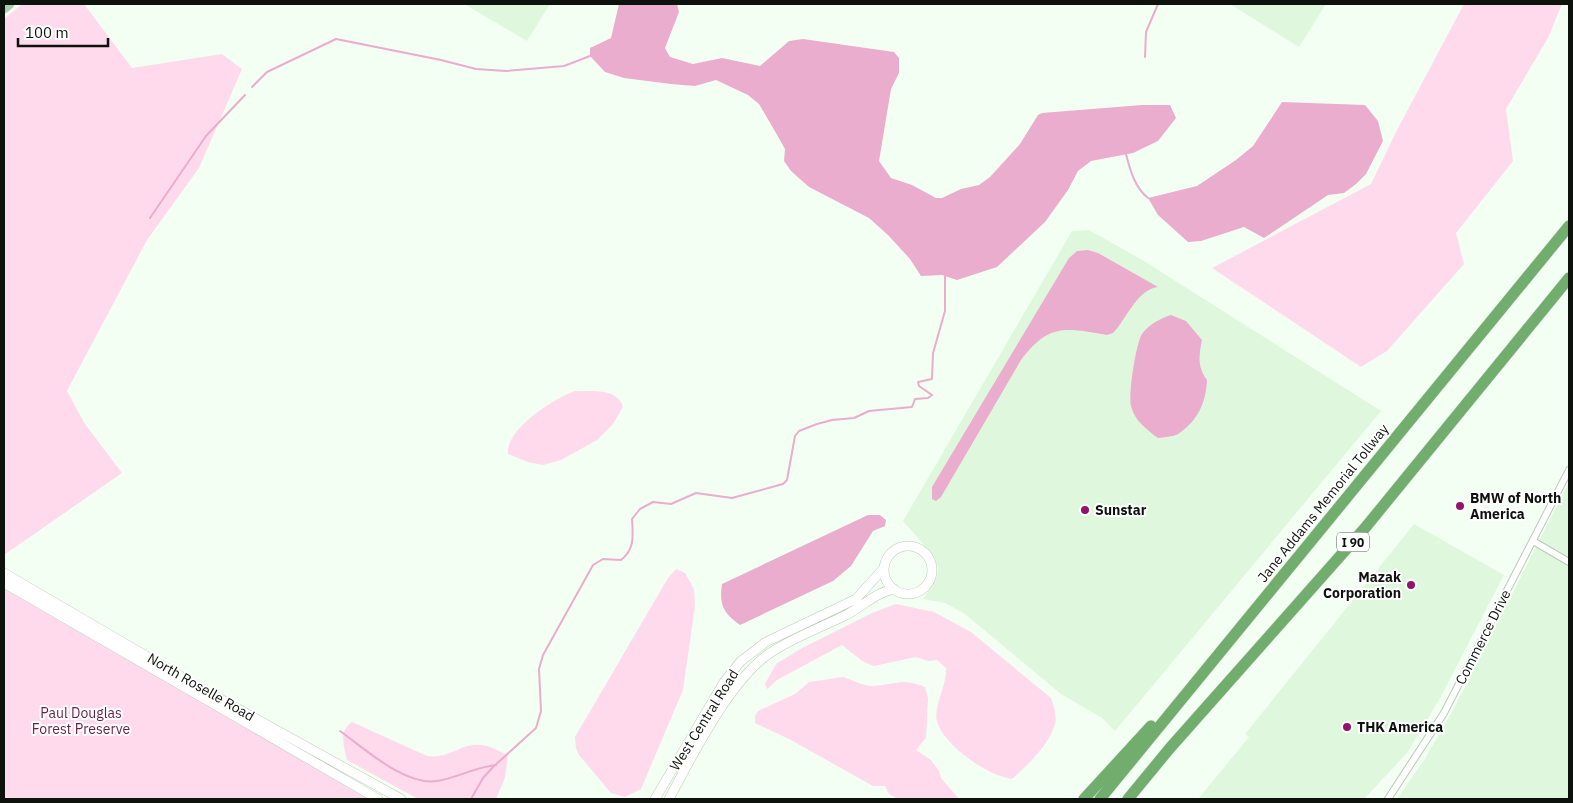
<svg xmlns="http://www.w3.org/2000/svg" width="1573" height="803" viewBox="0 0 1573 803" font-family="'IBM Plex Sans',sans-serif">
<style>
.built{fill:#dff8dd}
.green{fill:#ffdaec}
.water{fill:#eaadcd}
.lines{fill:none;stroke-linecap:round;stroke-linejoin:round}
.stream{stroke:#eaadcd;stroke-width:2}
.street-casing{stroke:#b9cbb7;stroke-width:8}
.secondary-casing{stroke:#b9cbb7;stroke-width:10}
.primary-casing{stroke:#dddedd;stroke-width:11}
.highway-casing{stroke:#dddedd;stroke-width:12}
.street{stroke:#fff;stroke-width:6}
.secondary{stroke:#fff;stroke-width:9}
.primary{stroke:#aacea7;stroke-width:10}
.highway{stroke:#71ad6c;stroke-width:11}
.poi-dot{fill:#96136a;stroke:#fff;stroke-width:2}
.labels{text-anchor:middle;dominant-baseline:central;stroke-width:4;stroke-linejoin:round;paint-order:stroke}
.shield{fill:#fff;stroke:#565a55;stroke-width:1}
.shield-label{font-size:12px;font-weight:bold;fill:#0d130c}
.poi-label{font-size:14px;font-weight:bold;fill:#0d130c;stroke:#fff;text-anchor:start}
.street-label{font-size:14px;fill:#0d130c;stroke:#fff}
.park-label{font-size:14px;fill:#661f4a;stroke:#fff}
</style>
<rect width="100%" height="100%" fill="#f3fff2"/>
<path class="built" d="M464,4H550L527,41Z
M1230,4H1326L1299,47Z
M1089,230L1144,261L1381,411L1115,731L1102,718L1061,694L965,614L945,603L923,599L937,577L938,567L932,554L903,521L1072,231Z
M1569,482V799H1397L1424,760L1452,712Z
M1414,524L1504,575L1439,700L1407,753L1364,799H1198L1249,737L1245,734Z"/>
<path class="green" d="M22,4H84L132,68L222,54L242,69L199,168L147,240L67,391L85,424L122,473L4,555V19Z
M1464,4H1562L1548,38L1506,109L1513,161L1456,233L1464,264L1387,351L1361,367L1212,268L1371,184L1396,132Z
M575,391C591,392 617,387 623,407L613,424L597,440L561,460L543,465L528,462L508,454C505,429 555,398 575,391Z
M676,569L685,573L694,589L695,606L683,690L641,789L625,797L611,793L579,755L576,748L575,737L668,578Z
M4,588L368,799H4Z
M896,604L934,612L971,632L1051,698C1054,706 1057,715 1055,724C1049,745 1028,765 1012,779C988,776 943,745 937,721C933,706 947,686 946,668L937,660L928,661L916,657L874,666L862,661L842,645L777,680L767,689L765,684L776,664L802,648L872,613Z
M843,677C852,680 865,687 874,686C895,684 904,678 925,687L928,698L926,738L916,750L931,760L939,771L941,778L959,799H898L889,794L885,786H873L789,739L755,723V716L758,711L795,694L809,682Z
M352,722L427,756C447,759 456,747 473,745C486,743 497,750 508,755L505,778L496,799H418L347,760C344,746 338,732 352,722Z"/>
<path class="water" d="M619,4H677L679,12L665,48L670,57L693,64L722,58L760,66L789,41L803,39L894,52L899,58V73L891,89L879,161L891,178L912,185L936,198H942L961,189L979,185L990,177L1020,144L1038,115L1042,113L1142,105H1170L1176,118L1158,141L1133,153L1091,161L1078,171L1068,190L1045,222L997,267L957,280L942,275L921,276L910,259L888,235L869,218L809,187L791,171L784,161L785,149L776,133L759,104L748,95L716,80L695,86L671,84L624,78L605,72L590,56V48L611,38Z
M1282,102L1365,105L1378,121L1383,141L1366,174L1356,184L1344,193L1328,195L1264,238L1244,227L1201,241L1188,242L1158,215L1148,198L1197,186L1236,160L1253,146Z
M1088,250L1098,253L1158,287C1136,290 1127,319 1113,333L1107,335C1065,328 1049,323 1021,360L941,497L936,501L932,499V487L1069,258L1077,251Z
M1171,315L1186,321L1202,340C1199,355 1197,367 1207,380C1206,402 1198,421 1178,434C1173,437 1164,437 1158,438C1147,430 1134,420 1131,406C1128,395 1136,343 1142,334C1148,325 1161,318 1171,315Z
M868,515H880L886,520L885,526L873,531L851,566L833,581L740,625C723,613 719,605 722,584Z"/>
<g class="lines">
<path class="stream" d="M1145,57L1146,32L1158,4
M252,87L267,72L336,39L441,60L476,69L506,71L564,66L590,56
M1126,154C1130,170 1135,188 1148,198
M150,218L206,136L245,95
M340,731C365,749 405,786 437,781C457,778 475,767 496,765
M471,799L483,778L493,767L536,728L541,711L539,669L543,655L593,565L603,559L621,560C635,549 633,536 632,519L640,509L653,502L671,504L696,493L732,498L783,484L787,480L795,436L799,431L817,424L832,420L854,418L869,411L912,407L915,399L928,398L932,395L919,386L918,382L932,379L933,353L945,311V276"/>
<g class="street-casing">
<path id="street" d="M1533,541L1569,562
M1388,799L1444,713L1569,470"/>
</g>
<g class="secondary-casing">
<path id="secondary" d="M884 570a24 24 0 1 1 48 0a24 24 0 1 1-48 0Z
M4,573L213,695L401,799
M4,583L378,799
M655,799L724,682L741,661L766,642L856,599L884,568
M669,799C692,756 730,680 770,653C792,638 820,628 844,616C863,607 874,593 894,589"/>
</g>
<g class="primary-casing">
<path id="primary" d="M4,8L9,4"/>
</g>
<g class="highway-casing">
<path id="highway" d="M1084,799L1151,726
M1100,799L1569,226
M1128,799L1170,748L1365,528L1569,278"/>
</g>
<use href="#street" class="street"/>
<use href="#secondary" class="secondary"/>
<use href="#primary" class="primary"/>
<use href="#highway" class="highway"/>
</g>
<g class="poi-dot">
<circle cx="1460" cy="506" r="5"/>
<circle cx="1085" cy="510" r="5"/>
<circle cx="1411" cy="585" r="5"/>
<circle cx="1347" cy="727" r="5"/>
</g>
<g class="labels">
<rect class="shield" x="1337" y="532.5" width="32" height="19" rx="4"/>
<g class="shield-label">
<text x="1353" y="542">I 90</text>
</g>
<g class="poi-label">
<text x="1470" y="498">BMW of North<tspan x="1470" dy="16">America</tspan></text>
<text x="1095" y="510">Sunstar</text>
<text x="1401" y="577" text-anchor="end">Mazak<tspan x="1401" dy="16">Corporation</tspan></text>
<text x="1357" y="727">THK America</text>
</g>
<g class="street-label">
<text transform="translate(1323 503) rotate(-51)">Jane Addams Memorial Tollway</text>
<text transform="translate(1483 637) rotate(-63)">Commerce Drive</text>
<text transform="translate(201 687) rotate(30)">North Roselle Road</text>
<text transform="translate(704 720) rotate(-58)">West Central Road</text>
</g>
<g class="park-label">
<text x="81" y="713">Paul Douglas<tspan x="81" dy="16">Forest Preserve</tspan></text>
</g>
</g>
<rect width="1573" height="803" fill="none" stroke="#0d130c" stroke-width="10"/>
<path d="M18 38v8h90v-8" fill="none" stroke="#0d130c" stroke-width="2.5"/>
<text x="25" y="38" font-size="15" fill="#0d130c" stroke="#ffffff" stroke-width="4" paint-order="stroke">100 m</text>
</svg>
